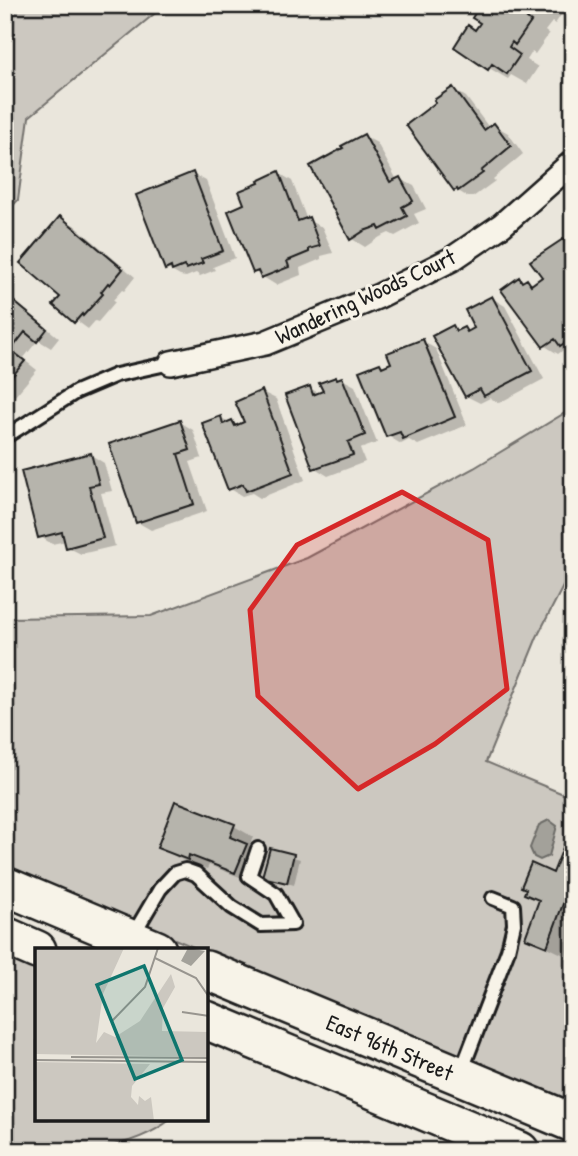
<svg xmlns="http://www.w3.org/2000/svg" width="578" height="1156" viewBox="0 0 578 1156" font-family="'Patrick Hand',sans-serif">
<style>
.green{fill:#ccc8c0;stroke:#74726e;stroke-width:2}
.water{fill:#a3a19a;stroke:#6d6c68;stroke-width:2}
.shadow{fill:#0003}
.building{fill:#b6b4ac;stroke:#1c1c1c;stroke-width:2}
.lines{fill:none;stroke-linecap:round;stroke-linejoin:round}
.lane-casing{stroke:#1c1c1c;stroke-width:18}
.street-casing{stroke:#1c1c1c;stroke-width:28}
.primary-casing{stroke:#1c1c1c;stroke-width:42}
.lane{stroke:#f7f3e8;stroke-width:12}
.street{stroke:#f7f3e8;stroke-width:23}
.primary{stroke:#f7f3e8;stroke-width:37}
.marked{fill:#d62828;fill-opacity:0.2;stroke:#d62828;stroke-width:5;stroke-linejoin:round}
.labels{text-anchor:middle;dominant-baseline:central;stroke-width:6;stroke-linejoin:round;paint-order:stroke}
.street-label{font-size:23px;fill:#1c1c1c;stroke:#f7f3e8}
.inset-road{fill:none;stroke:#98958f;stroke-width:2}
.view{fill:#0f766e;fill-opacity:0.15;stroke:#0f766e;stroke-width:3.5}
.inset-edge{fill:none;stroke:#1c1c1c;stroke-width:3.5}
</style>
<rect width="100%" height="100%" fill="#eae6dc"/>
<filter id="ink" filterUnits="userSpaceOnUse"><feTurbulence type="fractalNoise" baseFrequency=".0143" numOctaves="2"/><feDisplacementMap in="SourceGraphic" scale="14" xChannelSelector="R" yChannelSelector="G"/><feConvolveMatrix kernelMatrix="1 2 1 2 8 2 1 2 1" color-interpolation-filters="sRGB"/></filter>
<g filter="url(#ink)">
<path class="green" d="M5,5H165L29,117L18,200L5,214Z
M573,408V567L537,637L486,762L573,798V1109L207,953L206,950L198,949L5,867V618L151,616L307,558L474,468Z
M5,957L37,970V1119H171C125,1156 60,1151 5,1151Z"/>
<path class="water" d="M549,820L557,826L549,856L540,860L534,857L530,848L539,825Z"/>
<path class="shadow" d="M482,5H573V13L561,15L555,24L552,22L545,31L549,34L535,54L532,52L527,60L538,67L527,84L511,75L508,79L489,68L476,32L482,23Z
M453,89L466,97L490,129L494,125L508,133L523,154L493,179L495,181L473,197H468L455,189Z
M364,136L377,143L397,180L400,179L414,186L426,209L414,214L419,223L395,236L389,233L380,237L365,247L352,239Z
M279,173L292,181L307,220L322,227L333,253L321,256V259L300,268L301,275L276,285L255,272L247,205Z
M193,174L206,181L235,258L213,267L215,270L200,276L196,273L186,277L180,276L166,268Z
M61,218L74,225L135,277L124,291L122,290L113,300L115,302L98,322L95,321L88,329L55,305L63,297Z
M563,241L573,246V351L566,348L558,354L545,346L503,291L519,279L534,285L544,277Z
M5,293L59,338L51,348L38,340L23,359L37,370L15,396L5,391Z
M492,298L505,306L544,379L499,403L490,398L480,403L466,396L453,327L459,331L464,329L470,332L477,328Z
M422,341L436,349L467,425L418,445L409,440L401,444L388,436L380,365L385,368Z
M342,379L355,386L377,443L360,449L365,462L328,476L315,468L309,388L321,394Z
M262,392L276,399L305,480L260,498L252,493L242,496L229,488L221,418L239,426L246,423Z
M180,422L193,430L202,458L190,462L207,511L151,530L137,522Z
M91,455L104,463L112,491L101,493L115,546L81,554L67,547L66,541L52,544L39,536Z
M234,826L253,837L249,847L265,857L255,883L209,865L207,869L178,858L159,847Z
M573,839V939L566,956L527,937L541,902L526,894L554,875Z
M271,850L300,859L294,885L264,876Z"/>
<path class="building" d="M480,5H542L536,15L532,12L527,19L531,22L515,45L512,42L509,47L520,55L507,74L492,64L488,70L454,47L468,25L475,30L480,23L472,18Z
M453,87L484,130L494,123L511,146L481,171L483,173L458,191L457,189L454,191L406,125L435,103L434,100Z
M364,134L390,182L400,177L413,201L402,207L407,216L380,230L378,226L364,231L350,240L310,166L343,148L341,146Z
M279,171L298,221L309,217L320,246L309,249V252L287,261L289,267L261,278L258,271L253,273L228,211L244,204L239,191L259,183L258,181Z
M193,172L223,251L201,259L203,263L186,269L184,266L172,271L171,267L165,270L136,195Z
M60,216L123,269L110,285L108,283L101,292L103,294L83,316L82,314L74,323L53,305L60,297L20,263Z
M563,239L573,251V267L570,269L573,273V337L560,346L555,339L543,347L501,290L519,277L522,282L527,279L531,285L542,277L530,261Z
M5,294L47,329L37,342L25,332L11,350L25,361L5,385Z
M492,296L532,371L484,396L480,389L465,397L432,336L453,325L456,331L464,327L467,332L474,328L465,310Z
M423,339L455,417L403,439L400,432L386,437L359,371L380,363L382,367L391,363L387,353Z
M336,377L337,379L342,377L365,435L348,442L353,455L313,469L285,395L310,386L313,395L323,391L319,383Z
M262,390L293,473L246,491L243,484L228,490L202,423L221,416L223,424L232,420L235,426L244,422L235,402Z
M180,420L190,450L178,454L194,504L136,523L109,444Z
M91,453L99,484L89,486L103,538L66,548L62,532L38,538L21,471Z
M175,801L235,824L230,837L247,844L235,873L189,855L188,860L157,848Z
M568,835L573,837V896L570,903L563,904L547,947L525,938L539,900L524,894L526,889L521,887L531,863L553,873Z
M270,848L294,854L287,883L262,877Z"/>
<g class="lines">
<g class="lane-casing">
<path id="lane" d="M5,437L76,392L116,375L171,363
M133,935L160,889L175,873L185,870L196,874L232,907L261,925L293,924L276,894L249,876L258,849
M461,1072L508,950L514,924L513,906L493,898"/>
</g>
<g class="street-casing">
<path id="street" d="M171,363L265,343L379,296L452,259L502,225L573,162"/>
</g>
<g class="primary-casing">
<path id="primary" d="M5,886L157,950
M5,936L37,950
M206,970L573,1123
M206,1020L520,1151"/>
</g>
<use href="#lane" class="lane"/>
<use href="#street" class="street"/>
<use href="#primary" class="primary"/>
</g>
</g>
<path class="marked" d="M402,492L488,540L507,689L435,744L358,789L258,696L250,610L297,545Z"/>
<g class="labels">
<g class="street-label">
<text transform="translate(365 296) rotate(-25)">Wandering Woods Court</text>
<text transform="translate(390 1047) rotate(23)">East 96th Street</text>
</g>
</g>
<g transform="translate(35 948)">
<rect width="173" height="173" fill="#eae6dc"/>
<path d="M0,0H89L68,46L61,95L69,84L80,89L105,73L136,26L140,39L128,60L127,83L173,84V109L0,106ZM0,114L115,116L97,138L96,149L103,157L104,148L110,153L116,149L119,173H0Z" fill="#ccc8c0"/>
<path d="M153,0L170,3L156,18L146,13Z" fill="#a3a19a"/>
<path class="inset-road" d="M120,10L161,30L174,49M147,64L174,68M77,73L110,39L123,0M36,109L174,110M0,112L174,114"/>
<path class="view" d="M109,18L147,112L100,131L62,37Z"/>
<rect width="173" height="173" class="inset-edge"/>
</g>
<rect width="578" height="1156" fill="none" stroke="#f7f3e8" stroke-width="28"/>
<rect x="14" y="14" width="550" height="1128" fill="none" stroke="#1c1c1c" stroke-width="2.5" filter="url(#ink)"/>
</svg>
